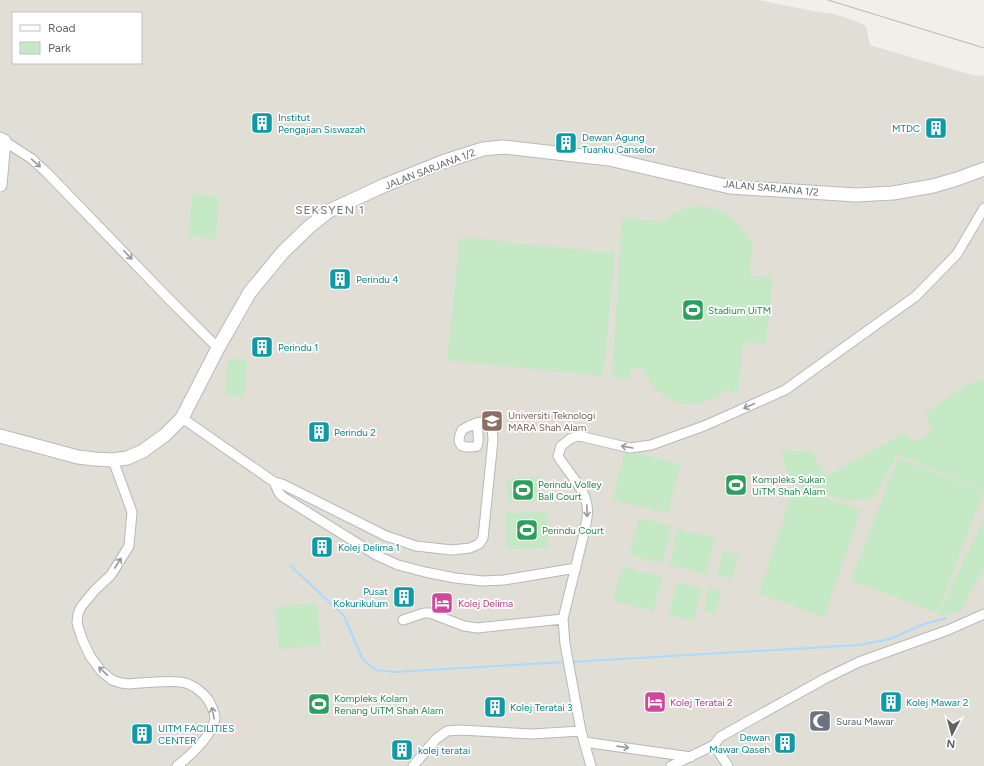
<svg xmlns="http://www.w3.org/2000/svg" width="984" height="766" viewBox="0 0 984 766" font-family="Figtree,sans-serif">
<style>
.education{fill:#e1ded6;fill-rule:evenodd}
.green{fill:#c5e8c5}
.lines{fill:none;stroke-linecap:round;stroke-linejoin:round}
.stream{stroke:#aadaff;stroke-width:2}
.street-casing{stroke:#b5b8bc;stroke-width:11}
.secondary-casing{stroke:#b6babf;stroke-width:15}
.street{stroke:#fff;stroke-width:9}
.secondary{stroke:#fff;stroke-width:13}
.tram{stroke:#b6b7b8;stroke-width:1}
.oneway{stroke:#979a9d}
.labels{text-anchor:middle;dominant-baseline:central;stroke-width:3.5;stroke-linejoin:round;paint-order:stroke}
.culture-label{font-size:10px;fill:#0d838f;stroke:#fff;text-anchor:start}
.street-label{font-size:10px;fill:#5f6368;stroke:#fff}
.leisure-label{font-size:10px;fill:#27864d;stroke:#fff;text-anchor:start}
.education-label{font-size:10px;fill:#785e54;stroke:#fff;text-anchor:start}
.hotel-label{font-size:10px;fill:#b23c85;stroke:#fff;text-anchor:start}
.worship-label{font-size:10px;fill:#5b616d;stroke:#fff;text-anchor:start}
.quarter-label{font-size:12px;letter-spacing:1px;fill:#70757a;stroke:#fff}
</style>
<rect width="100%" height="100%" fill="#f1efe8"/>
<path class="education" d="M0,0H758L818,12L834,14L853,20L866,26L870,45L947,68L973,75L984,76V766H0ZM13,13H141V63H13Z"/>
<path class="green" d="M192,194L219,197L216,239L188,236Z
M689,207C715,204 738,216 748,240L753,241L750,276L773,278L766,344L743,342L738,393L730,392V387C699,416 658,406 642,368H631L629,380L612,377L622,217L663,222L675,213Z
M460,237L615,253L603,376L447,360Z
M228,359L247,360L244,397L225,395Z
M984,379V491L897,454L874,498L847,501L790,483L781,450L811,452L827,476L904,433L915,442L933,430L924,414L968,384Z
M625,450L680,464L668,513L613,500Z
M898,458L984,492L937,613L851,580Z
M539,477L540,501L508,503L507,478Z
M794,487L861,510L824,617L759,594Z
M547,512L548,548L507,549L506,513Z
M639,518L672,526L662,564L629,555Z
M984,518V567L960,612L937,616Z
M678,529L715,538L706,574L669,565Z
M723,551L739,555L732,579L717,575Z
M622,567L662,577L653,611L613,601Z
M677,582L702,589L693,621L668,615Z
M709,588L721,591L715,613L704,610Z
M317,603L321,645L279,649L275,607Z"/>
<g class="lines">
<path class="stream" d="M290,565L344,616L363,660L376,670L394,672L566,662
M570,662L859,645L890,639L924,624L946,618"/>
<g class="street-casing">
<path id="street" d="M4,141L32,159L47,173L168,298L218,348
M182,418L274,482L279,493L283,497L376,555L398,565L425,572L455,578L483,581L504,580L576,568
M113,460L132,512L129,546L111,575L95,590L81,607L78,614L77,623L82,639L90,656L101,671L112,680L121,683L129,684C144,683 172,679 185,683C193,685 204,693 209,701C211,706 215,712 215,718C213,735 190,756 177,766
M274,482L282,484L386,536L416,546L452,550L470,548L479,544L483,538L493,440L492,425C481,418 471,425 462,430C457,440 458,448 470,447C473,447 475,447 477,446C480,442 477,427 477,423
M403,620L424,613H430L464,626L477,628L563,619
M584,742L691,757
M714,745L728,766
M413,766L436,739L447,731L460,730L532,734L581,731
M591,766L581,731L565,644L563,619L585,529C587,519 589,510 586,501C582,485 566,470 558,456L561,446L570,439L577,436L584,437L630,448L651,445L704,426L785,390L916,296L957,254L984,208
M671,766L714,745L720,737L826,678L859,662L948,630L984,614"/>
</g>
<g class="secondary-casing">
<path id="secondary" d="M0,139L4,141L0,185
M0,436L78,457L95,459L113,460L127,458L143,451L165,435L182,418L218,348L250,292L283,252L309,227L329,211L385,185L445,161L483,149L503,147L609,159L730,187L856,195L893,193L933,186L957,179L984,169"/>
</g>
<use href="#street" class="street"/>
<use href="#secondary" class="secondary"/>
<path class="tram" d="M828,0L984,48"/>
</g>
<defs><path id="oneway-shaft" d="M-6 0H5M1.5-3L5.5 0L1.5 3" fill="none" stroke-width="1.6" stroke-linecap="round" stroke-linejoin="round"/></defs>
<g class="oneway">
<use href="#oneway-shaft" transform="translate(36 163) rotate(41)"/>
<use href="#oneway-shaft" transform="translate(128 255) rotate(46)"/>
<use href="#oneway-shaft" transform="translate(749 406) rotate(156)"/>
<use href="#oneway-shaft" transform="translate(627 447) rotate(-170)"/>
<use href="#oneway-shaft" transform="translate(587 511) rotate(88)"/>
<use href="#oneway-shaft" transform="translate(118 563) rotate(-57)"/>
<use href="#oneway-shaft" transform="translate(103 671) rotate(-137)"/>
<use href="#oneway-shaft" transform="translate(213 713) rotate(-101)"/>
<use href="#oneway-shaft" transform="translate(623 747) rotate(8)"/>
</g>
<defs>
<g id="building-square" transform="scale(1.15)"><rect x="-9" y="-9" width="18" height="18" rx="4" fill="#0f9aa8" stroke="#fff"/><path d="M-4-6H4V6H1V3H-1V6H-4ZM-2.5-4.3h1.7v1.8h-1.7ZM.8-4.3h1.7v1.8H.8ZM-2.5-1h1.7V.8h-1.7ZM.8-1h1.7V.8H.8Z" fill="#fff"/></g>
<g id="stadium-square" transform="scale(1.15)"><rect x="-9" y="-9" width="18" height="18" rx="4" fill="#2e9e5b" stroke="#fff"/><path d="M0-5a6.5 5 0 1 0 0 10a6.5 5 0 1 0 0-10ZM-3.5-1.8h7v3.6h-7Z" fill="#fff"/></g>
<g id="university-square" transform="scale(1.15)"><rect x="-9" y="-9" width="18" height="18" rx="4" fill="#8d6e63" stroke="#fff"/><path d="M0-5L7-2L0 1L-7-2ZM-4 1L0 2.5L4 1V4Q0 6-4 4Z" fill="#fff"/></g>
<g id="hotel-square" transform="scale(1.15)"><rect x="-9" y="-9" width="18" height="18" rx="4" fill="#d1479c" stroke="#fff"/><path d="M-6-4.5h1.5V1H6V5H4.5V3h-9V5H-6ZM-4 0a1.8 1.8 0 1 1 3.6 0ZM.5 0V-2.5h3Q6-2.5 6 0Z" fill="#fff"/></g>
<g id="mosque-square" transform="scale(1.15)"><rect x="-9" y="-9" width="18" height="18" rx="4" fill="#6b7280" stroke="#fff"/><path d="M3.5-4.9A6 6 0 1 0 3.5 4.9A5 5 0 1 1 3.5-4.9Z" fill="#fff"/></g>
</defs>
<g fill-rule="evenodd">
<use href="#building-square" x="262" y="123"/>
<use href="#building-square" x="936" y="128"/>
<use href="#building-square" x="566" y="143"/>
<use href="#building-square" x="340" y="279"/>
<use href="#stadium-square" x="693" y="310"/>
<use href="#building-square" x="262" y="347"/>
<use href="#university-square" x="492" y="421"/>
<use href="#building-square" x="319" y="432"/>
<use href="#stadium-square" x="736" y="485"/>
<use href="#stadium-square" x="523" y="490"/>
<use href="#stadium-square" x="527" y="530"/>
<use href="#building-square" x="322" y="547"/>
<use href="#building-square" x="404" y="597"/>
<use href="#hotel-square" x="442" y="603"/>
<use href="#hotel-square" x="655" y="702"/>
<use href="#building-square" x="891" y="702"/>
<use href="#stadium-square" x="319" y="704"/>
<use href="#building-square" x="495" y="707"/>
<use href="#mosque-square" x="820" y="721"/>
<use href="#building-square" x="142" y="734"/>
<use href="#building-square" x="785" y="743"/>
<use href="#building-square" x="402" y="750"/>
</g>
<g class="labels">
<g class="culture-label">
<text x="278" y="117">Institut<tspan x="278" dy="12">Pengajian Siswazah</tspan></text>
<text x="920" y="128" text-anchor="end">MTDC</text>
<text x="582" y="137">Dewan Agung<tspan x="582" dy="12">Tuanku Canselor</tspan></text>
<text x="356" y="279">Perindu 4</text>
<text x="278" y="347">Perindu 1</text>
<text x="334" y="432">Perindu 2</text>
<text x="338" y="547">Kolej Delima 1</text>
<text x="388" y="591" text-anchor="end">Pusat<tspan x="388" dy="12">Kokurikulum</tspan></text>
<text x="906" y="702">Kolej Mawar 2</text>
<text x="510" y="707">Kolej Teratai 3</text>
<text x="158" y="728">UITM FACILITIES<tspan x="158" dy="12">CENTER</tspan></text>
<text x="770" y="737" text-anchor="end">Dewan<tspan x="770" dy="12">Mawar Qaseh</tspan></text>
<text x="418" y="750">kolej teratai</text>
</g>
<g class="street-label">
<text transform="translate(430 169) rotate(-21)">JALAN SARJANA 1/2</text>
<text transform="translate(771 188) rotate(5)">JALAN SARJANA 1/2</text>
</g>
<g class="leisure-label">
<text x="708" y="310">Stadium UiTM</text>
<text x="752" y="479">Kompleks Sukan<tspan x="752" dy="12">UiTM Shah Alam</tspan></text>
<text x="538" y="484">Perindu Volley<tspan x="538" dy="12">Ball Court</tspan></text>
<text x="542" y="530">Perindu Court</text>
<text x="334" y="698">Kompleks Kolam<tspan x="334" dy="12">Renang UiTM Shah Alam</tspan></text>
</g>
<g class="education-label">
<text x="508" y="415">Universiti Teknologi<tspan x="508" dy="12">MARA Shah Alam</tspan></text>
</g>
<g class="hotel-label">
<text x="458" y="603">Kolej Delima</text>
<text x="670" y="702">Kolej Teratai 2</text>
</g>
<g class="worship-label">
<text x="836" y="721">Surau Mawar</text>
</g>
<g class="quarter-label">
<text x="330" y="210">SEKSYEN 1</text>
</g>
</g>
<rect x="12" y="12" width="130" height="52" fill="#ffffff" stroke="#bfc1c3"/>
<rect x="20" y="25" width="20" height="6" fill="#ffffff" stroke="#bfc1c3"/>
<text x="48" y="32" font-size="12" fill="#5f6368">Road</text>
<rect x="20" y="42" width="20" height="12" fill="#c5e8c5" stroke="#bfc1c3"/>
<text x="48" y="52" font-size="12" fill="#5f6368">Park</text>
<g transform="translate(952 734) rotate(186)" stroke="#ffffff" stroke-width="3" paint-order="stroke">
<path d="M0-3L7 15L0 10L-7 15Z" fill="#5f6368"/>
<text y="-6" font-size="11" font-weight="bold" text-anchor="middle" fill="#5f6368">N</text>
</g>
</svg>
